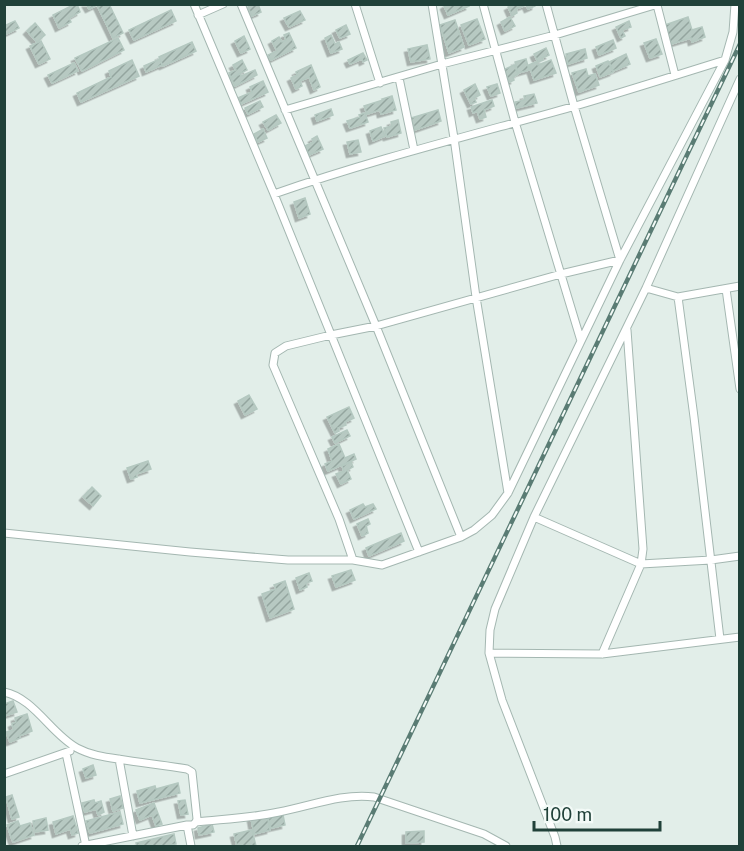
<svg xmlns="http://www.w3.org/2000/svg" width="744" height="851" viewBox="0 0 744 851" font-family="'Public Sans',sans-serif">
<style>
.building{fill:url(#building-hatch);stroke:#b4c8c0;stroke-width:1.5;filter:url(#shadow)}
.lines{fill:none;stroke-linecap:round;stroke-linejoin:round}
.minor-casing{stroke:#a4b7b1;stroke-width:9}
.minor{stroke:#fff;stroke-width:7}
.rail-casing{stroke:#5a7c74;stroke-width:4.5}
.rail{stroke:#f3faf7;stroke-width:2;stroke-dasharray:7;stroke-linecap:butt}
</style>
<defs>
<pattern id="building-hatch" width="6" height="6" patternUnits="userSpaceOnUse" patternTransform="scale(1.5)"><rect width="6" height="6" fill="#b7c9c2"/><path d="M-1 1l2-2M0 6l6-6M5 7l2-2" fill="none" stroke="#94a59f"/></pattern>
<filter id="shadow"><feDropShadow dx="-3.5" dy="3.5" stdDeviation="0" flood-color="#0004"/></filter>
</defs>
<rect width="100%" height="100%" fill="#e2eee9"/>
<path class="building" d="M75,4H77L80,12L69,18L71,22L59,28L53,15Z
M86,4H109L123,33L113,38L97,5L89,9Z
M252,4H258L261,12L252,16L248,7Z
M447,4H468L469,6L448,15L444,6Z
M514,4H535V6L528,9L526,5L516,9L517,13L512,16L508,7Z
M171,10L176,21L134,40L129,30Z
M300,11L305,20L289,27L284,18Z
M510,17L515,26L505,31L501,22Z
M688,17L692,30L702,27L705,37L692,42L691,38L671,44L665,25Z
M477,19L485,39L469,45L461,25Z
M455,20L464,47L449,53L440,25Z
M15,21L19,28L4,35V26Z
M629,21L631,27L622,30L625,36L621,38L616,27Z
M35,23L45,35L37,42L27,31Z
M346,25L350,34L340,38L336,30Z
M289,33L296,48L271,60L268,55L277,51L272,41L279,37L282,42L286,40L284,35Z
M331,35L335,44L339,42L342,49L331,53L325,38Z
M244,36L250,49L241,53L235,41Z
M118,38L124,50L82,71L75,58Z
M656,39L662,54L650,58L644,43Z
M613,40L616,48L599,55L596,47Z
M41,41L50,59L39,64L30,46Z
M192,42L196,51L163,66L159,57Z
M427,45L430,59L411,62L408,49Z
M546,48L549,55L542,58L543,60L538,62L534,54Z
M585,49L587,58L568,64L566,54Z
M363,53L367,60L363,62L362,59L350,64L348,60Z
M626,54L630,64L613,71L609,62Z
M160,59L162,65L146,72L144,66Z
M526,59L529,70L518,73L515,62Z
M132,60L139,76L81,102L77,93L111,77L109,71Z
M242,60L247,70L231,78L229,73L236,70L233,65Z
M551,60L556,73L534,80L529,65L536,62L538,65Z
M608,61L613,72L600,77L596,66Z
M74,63L78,71L52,83L48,75Z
M311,65L320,87L314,90L309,77L300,81L302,86L296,89L291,78L297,75L296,72Z
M514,65L518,74L513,77L514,80L510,82L503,70Z
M586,69L588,76L595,74L599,85L579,92L572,73Z
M255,70L257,75L235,86L231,78L240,74L241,76Z
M263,81L268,92L241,104L238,98L252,92L250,87Z
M475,84L480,95L474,98L476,102L471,104L464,90Z
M497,84L500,93L491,96L487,87Z
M534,94L537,103L516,108L515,102L525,100L524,96Z
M392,96L396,110L381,114L380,110L367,114L364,106L383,100L382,99Z
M492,100L494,106L484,110L486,117L480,119L477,111L473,113L471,107Z
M260,101L263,107L248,114L245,108Z
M331,109L333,115L317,121L315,115Z
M438,110L441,121L415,130L411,118Z
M365,113L368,122L350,128L347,121L360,117L359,115Z
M276,115L281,123L268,130L263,122Z
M398,120L401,133L387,137L384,128L392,126L391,122Z
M381,127L385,136L373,141L370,131Z
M263,129L267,138L258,142L254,134Z
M317,136L323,149L309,155L305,146L314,142L312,139Z
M358,140L361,152L350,154L347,142Z
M305,198L310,214L299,218L294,202Z
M249,395L257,409L245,415L238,401Z
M349,407L354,418L345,422L346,425L338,428L339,431L335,433L327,417Z
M347,430L350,436L335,443L332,437Z
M339,444L345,458L354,454L356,459L328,471L325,464L332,461L328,449Z
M148,461L151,469L136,474L137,477L131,479L127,468Z
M351,462L353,467L347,470L351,479L341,484L336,474L344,471L342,466Z
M92,487L101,496L93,506L83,497Z
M363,504L365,507L373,504L376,509L354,519L350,510Z
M368,519L370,524L366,526L368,533L362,536L357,524Z
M401,533L404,541L369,556L366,548Z
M351,570L355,580L336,587L332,576Z
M309,573L312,581L306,583L307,587L300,590L296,578Z
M285,581L294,609L270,618L262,594L276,589L274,585Z
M13,701L17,712L4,716V704Z
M27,714L32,731L19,736L20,738L10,742L6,732L14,730L12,724L16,722L15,718Z
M93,765L96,775L86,778L83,769Z
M178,783L180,793L140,803L137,791L155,786L156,789Z
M12,795L19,817L12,819L6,797Z
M120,796L123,808L113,811L110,799Z
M94,800L95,803L101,801L104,812L98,815L96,809L85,812L82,803Z
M185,800L188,814L181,815L178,801Z
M154,803L162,824L156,826L152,815L140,820L136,810Z
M120,812L123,824L90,833L86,821Z
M267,815L270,830L254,834L251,818Z
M283,815L285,825L271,828L268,818Z
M73,816L78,833L72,835L70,829L56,834L53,822Z
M46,818L48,830L35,832L33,821Z
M18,821L20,826L30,823L34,835L13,842L7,825Z
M212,824L214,832L199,835L198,828Z
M252,830L256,846H237L234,834Z
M424,831V842L406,843V832Z
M174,834L176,844L165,846H137L136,843Z"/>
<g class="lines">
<g class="minor-casing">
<path id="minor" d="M194,4L274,194L419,552
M241,4L376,326L461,537
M355,4L380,83
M432,4L454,138L476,297L508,493
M483,4L515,122L581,341
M657,5L675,75
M198,15L223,4
M399,78L414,150
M285,110L442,64L555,35L658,4
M274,194C372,160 472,135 572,107C623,92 674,76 725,60
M646,288L678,297L740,286
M726,289L740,389
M678,297L694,417L720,639
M534,517L641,564L711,560L740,556
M4,533L190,552L288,560H353L382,565L461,537L474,530L492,515L508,493L620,260L725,60L733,32L735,4
M353,560L339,519L273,365L275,353L286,346L331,335L376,326L561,274L620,260L574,106L546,4
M489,653L602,654L740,637
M602,654L641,564L643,549L627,330
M4,692C34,698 51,734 77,748C90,755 104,757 118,759C141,763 164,765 187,769L192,772L197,819L196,822L193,825H187L82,846
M66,753L86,846
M119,759L133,836
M4,774L70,751
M196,822C224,819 252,818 279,812C311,806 342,793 374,797L484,834L506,846
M187,825L191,846
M557,846L555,837L502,700L489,653L490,630L495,609L534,517L646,288L740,79"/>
</g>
<use href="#minor" class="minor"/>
<g class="rail-casing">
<path id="rail" d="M357,846L740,44"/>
</g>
<use href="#rail" class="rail"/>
</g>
<rect width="744" height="851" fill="none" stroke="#204139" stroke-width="12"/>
<path d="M534 821v9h126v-9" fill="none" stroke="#204139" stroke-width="3"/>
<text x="543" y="821" font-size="18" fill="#204139" stroke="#f3faf7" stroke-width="4.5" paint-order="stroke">100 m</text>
</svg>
